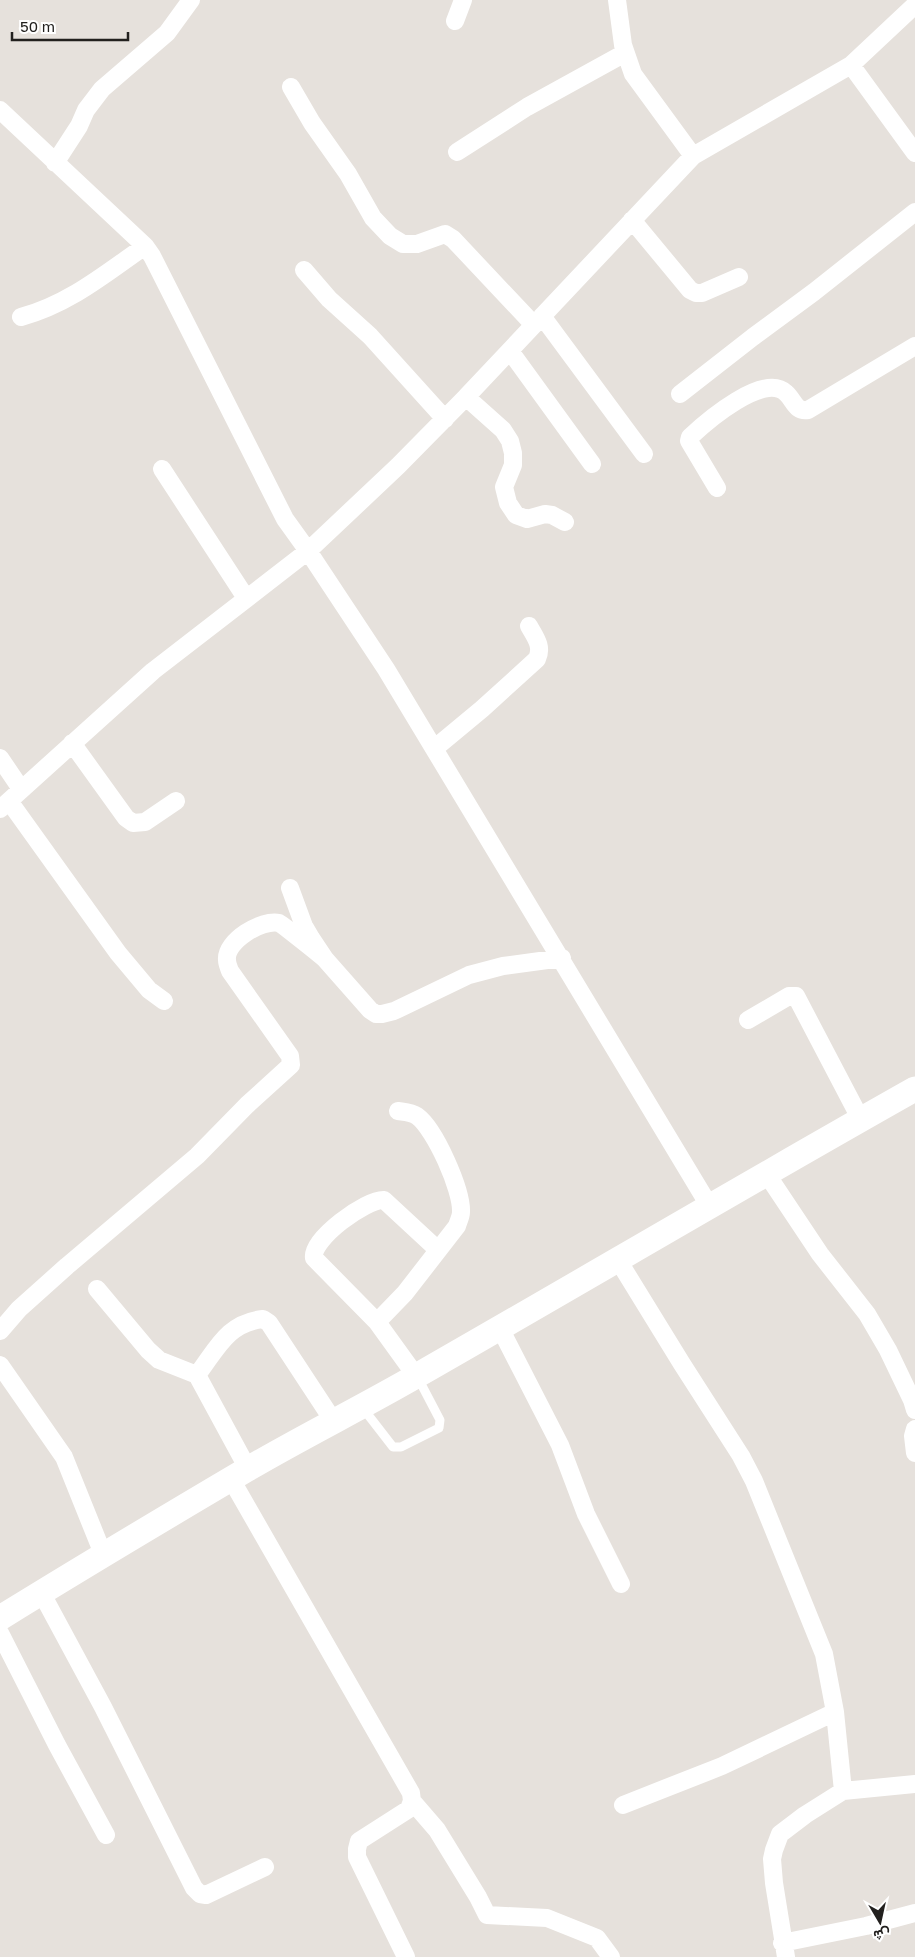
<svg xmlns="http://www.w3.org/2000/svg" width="915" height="1957" viewBox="0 0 915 1957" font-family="'Golos Text',Vazirmatn,sans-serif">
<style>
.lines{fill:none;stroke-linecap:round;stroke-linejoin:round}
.service{stroke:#fff;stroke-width:9}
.minor{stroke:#fff;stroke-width:18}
.secondary{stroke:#fff;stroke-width:25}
</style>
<rect width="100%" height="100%" fill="#e6e1dc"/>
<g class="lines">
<path class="service" d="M362,1407L393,1447H401L439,1428L440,1420L418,1378"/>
<path class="minor" d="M455,21L463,0
M851,65L915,5
M291,87L312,123L348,174L373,218L390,236L403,244H417L445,234L453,239L534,325
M0,110L145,246L152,256L285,519L308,551L398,466L466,397L693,156L633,74L623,45L617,0
M457,152L527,107L625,53
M693,156L851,65L915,153
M55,163L79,126L86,110L102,89L167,33L191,0
M632,220L690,290L696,293H702L739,277
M304,270L329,299L370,336L445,419
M542,316L644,454
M21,317C69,304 105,274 145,246
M510,351L592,464
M680,394L753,337L814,292L915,212
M466,397L503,430L510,441L513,453V465L504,487L508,503L516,515L527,519L545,514L552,515L565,522
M162,469L246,598
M717,488L689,441L690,437C707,421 764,372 786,393C794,400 795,412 808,410L915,346
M72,743L126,818L133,823L145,822L176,801
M435,748L482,709L537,659C543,646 535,637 529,626
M0,758L21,789
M9,801L118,953L149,990L164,1001
M0,809L153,671L308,551L386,669L710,1207
M290,888L304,926L311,938L325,959L370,1010L376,1014H382L394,1011L469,975L503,966L562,958
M748,1020L789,996H796L861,1120
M398,1111C405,1112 411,1112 417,1116C435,1129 462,1190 461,1212C461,1217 458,1222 457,1226L405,1293L377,1322L416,1376
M766,1173L820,1254L867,1314L888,1350L912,1400L915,1410
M618,1260L682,1364L741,1456L754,1481L824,1654L835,1712L843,1791L805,1815L780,1834L774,1850L772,1859L774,1883L786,1957
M97,1289L148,1350L159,1360L197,1375L248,1469
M377,1322L314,1258C311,1239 366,1199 384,1200L438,1250
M500,1328L560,1445L586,1514L621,1584
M0,1331L19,1309L67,1266L197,1156L247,1105L291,1065L290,1056L230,971C229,968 227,964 227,960C225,941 262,919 279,923C283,925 318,953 325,959
M0,1365L64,1457L103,1554
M197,1375C217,1349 227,1323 263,1319L269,1323L334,1422
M915,1429L913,1436L915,1453
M231,1479L411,1793L412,1801L409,1809L359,1841L357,1849V1857L406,1957
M41,1592L103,1707L194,1888L200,1894L206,1895L265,1867
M0,1633L57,1745L106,1835
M843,1791L915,1784
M412,1801L437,1830L478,1897L487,1915L547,1918L597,1938L611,1957
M623,1805L722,1766L835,1712
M782,1943L866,1926L915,1913"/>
<path class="secondary" d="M0,1618C81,1568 163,1519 246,1470C302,1437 361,1408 418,1375C584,1280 748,1183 915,1089"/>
</g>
<g transform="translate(880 1922) rotate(171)" stroke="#ffffff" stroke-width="4" paint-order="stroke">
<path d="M0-4L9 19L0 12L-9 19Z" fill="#22201e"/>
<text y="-8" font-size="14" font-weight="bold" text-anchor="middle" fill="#22201e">ش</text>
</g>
<path d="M12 32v8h116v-8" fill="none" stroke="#22201e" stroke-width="2.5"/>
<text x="20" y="32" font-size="15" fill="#22201e" stroke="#ffffff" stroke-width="4" paint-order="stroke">50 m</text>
</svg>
